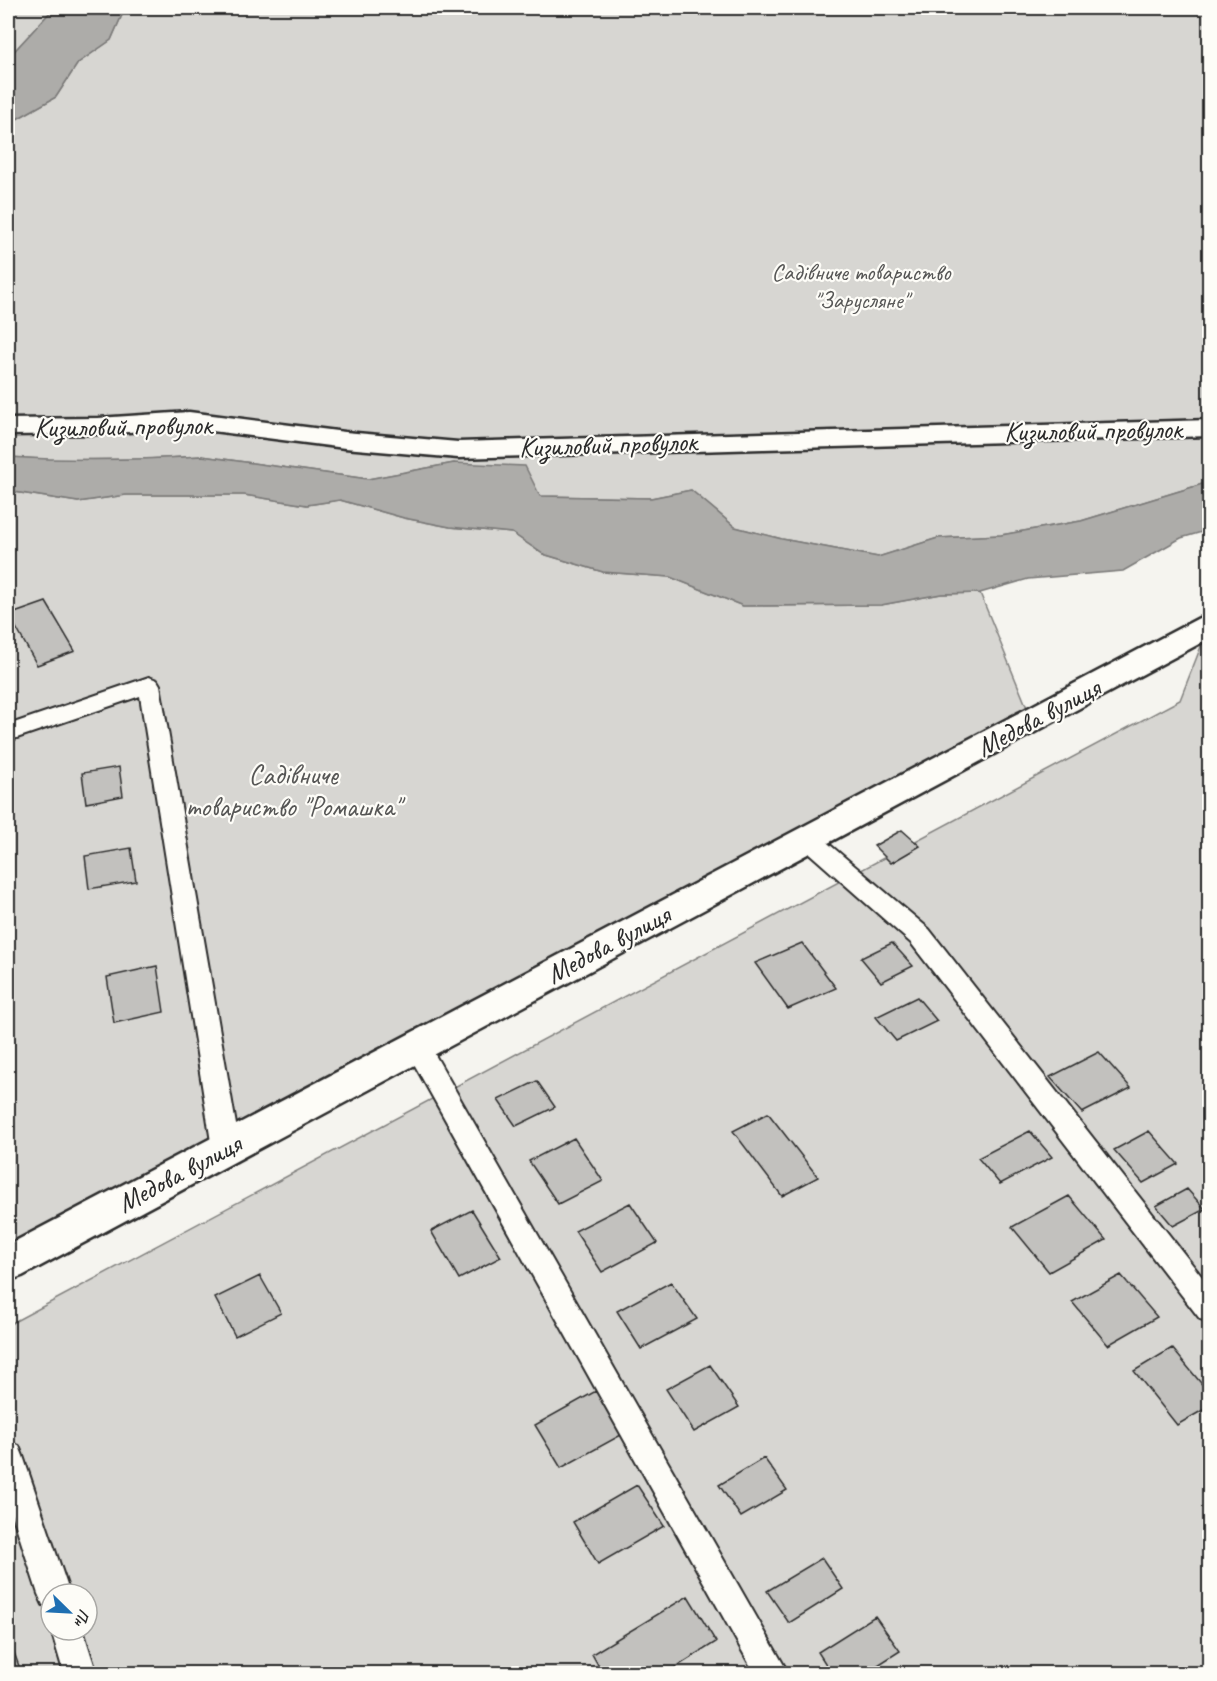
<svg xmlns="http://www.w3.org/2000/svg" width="1217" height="1681" viewBox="0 0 1217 1681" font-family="Caveat,sans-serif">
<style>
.green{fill:#d7d6d2;stroke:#81807e;stroke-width:1.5;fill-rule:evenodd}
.water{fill:#adaca9;stroke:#797877;stroke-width:1.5}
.building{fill:#c2c1be;stroke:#2b2b2b;stroke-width:1.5}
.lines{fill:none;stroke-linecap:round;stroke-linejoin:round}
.service-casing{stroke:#2b2b2b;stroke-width:4}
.minor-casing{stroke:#2b2b2b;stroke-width:5}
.service{fill:#fdfcf7;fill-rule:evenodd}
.minor{fill:#fdfcf7;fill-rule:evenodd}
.labels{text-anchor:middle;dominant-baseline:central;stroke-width:4.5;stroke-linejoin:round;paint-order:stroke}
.far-park-label{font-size:24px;fill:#565655;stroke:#fdfcf7}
.street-label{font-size:28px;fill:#2b2b2b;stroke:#fdfcf7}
.park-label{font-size:28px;fill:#565655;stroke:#fdfcf7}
</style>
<rect width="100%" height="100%" fill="#f5f4ef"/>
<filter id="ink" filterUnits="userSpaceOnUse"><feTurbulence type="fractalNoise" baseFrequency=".0167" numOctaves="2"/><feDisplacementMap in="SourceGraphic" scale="12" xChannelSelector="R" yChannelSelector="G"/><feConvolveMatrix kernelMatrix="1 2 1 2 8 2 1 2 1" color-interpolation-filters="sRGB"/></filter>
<g filter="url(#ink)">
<path class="green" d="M8,8H54L8,58Z
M129,8H1209V482L1081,521L1001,535L938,538L878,557L782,539L735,527L691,490L651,498L539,496L454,463L368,479L202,456L147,459L55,460L8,457V124L56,97L78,63L111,40L122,15Z
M8,491L78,502L126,495H244L307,505L340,500L404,518L450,527L512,533L543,554L603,572L670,577L743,606L881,605L941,594L980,593L1032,720L8,1264Z
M1209,626V1673H8V1325L1180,700ZM51,1594H87V1630H51Z"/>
<path class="water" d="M54,8H129L122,15L111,40L78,63L56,97L8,124V58Z
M202,456L368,479L454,463L525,466L540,496L651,498L691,490L735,527L782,539L878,557L938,538L1001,535L1081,521L1209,482V530L1181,538L1123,571L1028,579L980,593L941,594L881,605L743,606L670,577L603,572L543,554L512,533L450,527L404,518L340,500L307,505L244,495H126L78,502L8,491V457C72,461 137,460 202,456Z"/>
<path class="building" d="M46,602L75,651L37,665L9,615Z
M119,767L123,796L86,803L82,773Z
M902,830L920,846L891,863L874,846Z
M131,848L136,881L89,889L85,856Z
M802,943L836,988L788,1009L755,963Z
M892,943L913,966L881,982L861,958Z
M157,966L164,1012L114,1023L107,977Z
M917,997L937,1021L896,1041L876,1017Z
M1099,1052L1131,1088L1082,1113L1050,1077Z
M537,1081L555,1107L516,1126L498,1100Z
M768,1113L818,1177L782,1196L733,1131Z
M1030,1131L1052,1157L1000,1184L978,1158Z
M1149,1131L1178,1164L1143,1183L1114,1150Z
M574,1138L603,1181L558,1204L529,1161Z
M1187,1189L1205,1209L1173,1226L1156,1206Z
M1069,1196L1106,1240L1049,1272L1012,1227Z
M630,1203L657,1243L602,1272L575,1231Z
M472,1210L501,1257L459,1279L431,1231Z
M1121,1275L1157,1317L1108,1345L1072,1302Z
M260,1276L281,1313L235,1336L215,1298Z
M671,1282L697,1319L641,1349L617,1311Z
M1172,1348L1210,1394V1406L1177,1425L1134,1371Z
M710,1365L739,1407L694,1432L666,1389Z
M596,1391L623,1434L561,1468L535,1425Z
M764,1458L787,1490L741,1517L719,1485Z
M637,1485L664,1526L598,1564L573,1522Z
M822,1558L843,1589L789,1623L767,1591Z
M688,1596L716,1642L665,1674H603L592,1654Z
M875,1616L900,1651L864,1674H832L818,1652Z
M8,1636L20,1669L12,1674H8Z"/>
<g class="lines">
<g class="service-casing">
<path id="service" d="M149,677L157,680L160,685L240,1148L236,1156L226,1159L216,1156L212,1148L140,696L8,741V725Z
M808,830L816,833L929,929L1210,1287V1323L1200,1319L911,943L800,845L796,839L800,833Z
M417,1035L426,1039L789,1674H755L408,1053L404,1046L408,1039Z
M8,1442L19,1446L23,1456L70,1594H51V1609L43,1605L38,1594L8,1501Z
M51,1630H83L97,1674H64Z"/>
</g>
<g class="minor-casing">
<path id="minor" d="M189,412L345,432L458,442L1210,420V436L458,458L345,448L189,428L98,434L8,435V419L98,418Z
M1210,615V638L22,1276L8,1281V1245L1199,618Z"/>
</g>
<use href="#service" class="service"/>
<use href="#minor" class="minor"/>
</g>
</g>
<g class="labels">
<g class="far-park-label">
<text x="861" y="272">Садівниче товариство<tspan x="861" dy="28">"Зарусляне"</tspan></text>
</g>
<g class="street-label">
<text transform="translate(123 426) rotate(-1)">Кизиловий провулок</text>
<text transform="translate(1093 430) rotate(-1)">Кизиловий провулок</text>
<text transform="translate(608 444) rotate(-2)">Кизиловий провулок</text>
<text transform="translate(1038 717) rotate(-28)">Медова вулиця</text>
<text transform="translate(608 944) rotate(-28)">Медова вулиця</text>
<text transform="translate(179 1173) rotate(-28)">Медова вулиця</text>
</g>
<g class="park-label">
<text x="293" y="774">Садівниче<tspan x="293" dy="32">товариство "Ромашка"</tspan></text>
</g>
</g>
<rect width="1217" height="1681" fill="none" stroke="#fdfcf7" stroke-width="30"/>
<rect x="15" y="15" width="1187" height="1651" fill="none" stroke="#2b2b2b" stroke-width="2" filter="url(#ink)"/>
<g transform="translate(69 1612) rotate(114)"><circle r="28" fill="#fdfcf7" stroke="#a9a8a5" stroke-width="1.5"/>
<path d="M0-4.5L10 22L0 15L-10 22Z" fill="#1f6fb2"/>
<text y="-9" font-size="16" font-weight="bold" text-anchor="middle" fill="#2b2b2b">Пн</text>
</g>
</svg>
